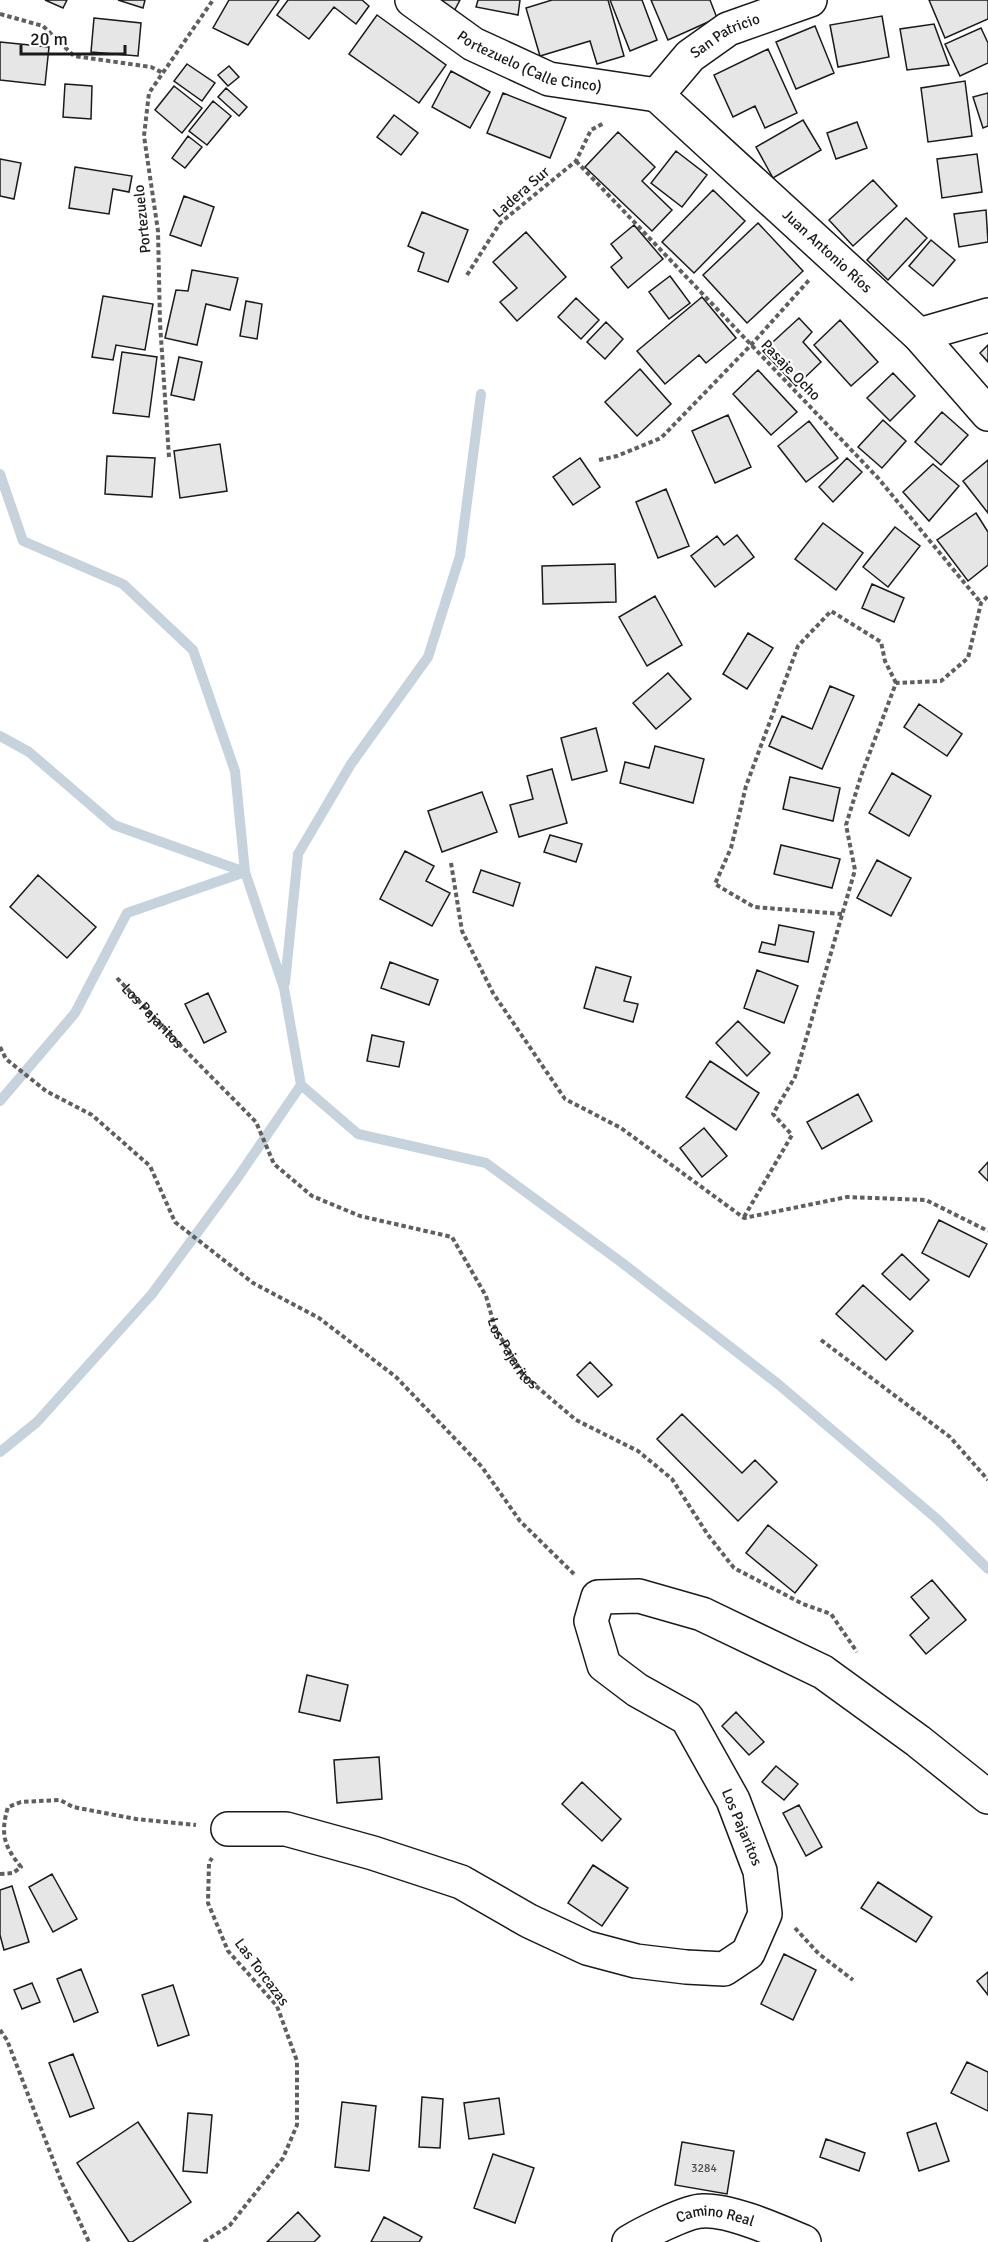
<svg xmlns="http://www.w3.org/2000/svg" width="988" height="2242" viewBox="0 0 988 2242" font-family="Signika,sans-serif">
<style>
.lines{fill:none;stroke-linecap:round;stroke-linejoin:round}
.stream{stroke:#c6d2dc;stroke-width:10}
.building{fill:#e6e6e6;stroke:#1a1a1a;stroke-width:1.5}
.minor-casing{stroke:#1a1a1a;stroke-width:36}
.path{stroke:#5f5f5f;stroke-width:4;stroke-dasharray:4.5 3;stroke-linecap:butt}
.minor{stroke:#fff;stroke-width:33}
.labels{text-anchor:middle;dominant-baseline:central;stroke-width:4.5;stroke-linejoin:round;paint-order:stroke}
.number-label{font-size:12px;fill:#4d4d4d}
.street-label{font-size:15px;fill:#1a1a1a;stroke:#fff}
</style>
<rect width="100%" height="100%" fill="#fff"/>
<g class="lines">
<path class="stream" d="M0,474L23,541L123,584L193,650L235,771L245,872L127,913L75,1013L0,1101
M0,736L29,752L114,825L245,872L284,988L301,1085L358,1134L486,1163L621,1262L778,1384L937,1519L988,1569
M285,983L298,854L351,764L428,657L460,556L481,394
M0,1452L37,1422L152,1294L236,1180L301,1085"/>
</g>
<path class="building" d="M45,0H67L63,8Z
M118,0H145L143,8Z
M229,0H279L248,45L213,28Z
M288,0H362L369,6L356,24L334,7L309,39L277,15Z
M427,0H460L451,17Z
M478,0H520L518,15L476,7Z
M552,0H608L624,56L597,64L590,41L540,56L526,8Z
M610,0H642L657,40L630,51Z
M651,0H710L717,18L668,40Z
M929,0H988V19L945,38Z
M377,15L446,65L419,103L349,54Z
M882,16L889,57L838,67L830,25Z
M94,18L141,23L138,56L91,52Z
M934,24L949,65L907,70L900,29Z
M815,26L834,73L796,89L776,42Z
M981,28L988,43V63L960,76L945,44Z
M0,42L49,47L45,85L0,80Z
M768,49L797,113L765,128L755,106L733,117L714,75Z
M187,64L215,83L202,101L174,81Z
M229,66L239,77L228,86L218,75Z
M451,71L490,92L470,128L432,107Z
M965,81L972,136L928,142L921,88Z
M65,84L92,86L91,119L63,117Z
M174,86L202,108L182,133L155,110Z
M226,88L247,107L239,116L218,97Z
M503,93L566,118L550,158L487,133Z
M988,93V126L983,128L973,97Z
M213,101L231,116L207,145L189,131Z
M394,115L418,133L401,155L377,137Z
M803,120L821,150L773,178L756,147Z
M857,122L867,148L836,159L827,133Z
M618,132L655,167L642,181L672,210L652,231L585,167Z
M188,136L202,147L185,168L172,158Z
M676,151L707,175L682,207L651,183Z
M977,154L982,192L942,198L937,159Z
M0,159L21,163L14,199L0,196Z
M75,167L132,176L129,192L113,189L109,214L69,208Z
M873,180L897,206L853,246L829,220Z
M713,190L745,221L694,273L662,242Z
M184,196L214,207L201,246L170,235Z
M986,210L988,242L959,247L954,214Z
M422,212L468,230L448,282L418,271L424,253L408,246Z
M906,218L927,238L888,280L867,260Z
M758,223L803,271L747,323L703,275Z
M634,225L663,259L628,288L611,267L622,258L611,244Z
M526,232L566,277L517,321L500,302L517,288L493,262Z
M931,240L955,260L933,286L909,266Z
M192,270L238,278L230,310L206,304L197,345L165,338L176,290L188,291Z
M670,276L690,303L669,319L649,292Z
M103,296L153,304L145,350L116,345L113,360L92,357Z
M702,297L736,338L706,363L699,355L665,384L637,351Z
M576,298L599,320L581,339L558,317Z
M246,301L262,304L257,339L240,336Z
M799,318L812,332L803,342L821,362L796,386L763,351Z
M840,320L878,362L851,386L814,345Z
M606,322L623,339L605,359L587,342Z
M988,345V362L980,353Z
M122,352L157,357L149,417L113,413Z
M179,357L202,362L194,400L171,395Z
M640,369L671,404L637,436L605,402Z
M758,370L797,412L771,435L733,394Z
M893,373L915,396L890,421L867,398Z
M942,412L968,435L941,465L915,442Z
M728,415L751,467L715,483L692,431Z
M883,420L906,441L882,468L858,447Z
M809,421L838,458L806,482L778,446Z
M220,444L227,491L180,498L174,451Z
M107,456L155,458L152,497L105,494Z
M580,458L600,487L573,505L553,477Z
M847,458L862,472L833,502L819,487Z
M988,460V513L963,481Z
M933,464L959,486L929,521L903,492Z
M666,489L689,546L658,558L636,502Z
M976,513L988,532V565L968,581L937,540Z
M823,523L863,553L836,590L795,559Z
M895,527L920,546L888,587L863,567Z
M737,535L754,557L715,587L691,556L717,536L724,545Z
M615,564L616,602L543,604L542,566Z
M872,584L904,598L894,622L862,608Z
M655,596L682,645L647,666L619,617Z
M748,633L773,648L747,689L723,674Z
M668,673L691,699L656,729L633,703Z
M830,686L854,696L822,769L769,746L782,716L812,729Z
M919,704L962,734L947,756L904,727Z
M596,728L607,771L572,780L561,738Z
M655,746L704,759L693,803L620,783L625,762L649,768Z
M552,769L567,823L519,837L510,805L533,799L527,776Z
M892,773L931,796L909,836L869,813Z
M790,777L840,788L833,821L783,809Z
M482,792L497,832L442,852L428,811Z
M550,835L582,844L576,862L544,852Z
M781,845L840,859L832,888L774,874Z
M405,851L434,866L426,881L450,893L432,926L380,899Z
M877,860L911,878L891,916L857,898Z
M481,870L520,883L513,906L473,892Z
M38,875L96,927L67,958L10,907Z
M779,925L814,932L808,962L759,952L762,942L775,945Z
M390,962L438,980L429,1005L381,988Z
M596,967L631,977L624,1001L638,1004L633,1022L584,1008Z
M757,970L798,986L784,1023L744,1008Z
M208,993L226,1032L204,1043L185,1004Z
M738,1021L770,1053L747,1076L716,1043Z
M372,1035L404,1042L399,1067L367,1061Z
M710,1061L759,1093L736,1130L686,1097Z
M858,1094L872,1121L822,1149L807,1122Z
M704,1128L727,1156L702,1177L680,1148Z
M988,1162V1181L979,1172Z
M939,1220L987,1244L969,1277L922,1253Z
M902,1254L929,1280L910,1300L882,1274Z
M863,1285L913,1331L886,1360L836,1314Z
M590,1362L612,1385L598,1397L577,1375Z
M682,1414L742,1473L755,1460L777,1482L738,1521L657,1439Z
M768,1525L817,1565L795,1593L746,1553Z
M932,1580L966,1620L926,1654L910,1635L929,1618L911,1597Z
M307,1675L348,1685L340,1721L299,1712Z
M736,1712L764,1742L749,1755L722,1726Z
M379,1757L382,1799L337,1803L334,1760Z
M776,1766L798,1784L784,1800L762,1782Z
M582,1782L621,1819L602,1841L562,1804Z
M799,1805L822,1847L806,1856L783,1813Z
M593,1865L628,1888L602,1926L568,1903Z
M52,1874L77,1919L53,1932L29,1887Z
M878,1882L932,1917L916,1942L861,1908Z
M12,1886L29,1942L4,1950L0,1935V1890Z
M784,1954L816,1970L793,2020L761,2004Z
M81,1969L98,2012L74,2022L57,1979Z
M988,1972V1995L977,1981Z
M32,1983L40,2002L22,2009L14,1990Z
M173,1985L189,2035L158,2046L142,1995Z
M73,2054L94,2108L70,2117L49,2063Z
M967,2062L988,2072V2111L951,2093Z
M422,2097L443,2099L440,2148L419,2147Z
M499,2098L504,2134L469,2139L464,2103Z
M342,2102L376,2106L369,2171L335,2167Z
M188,2113L212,2115L207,2173L183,2171Z
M138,2122L191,2202L132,2242H129L77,2163Z
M936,2123L949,2161L919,2171L907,2133Z
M826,2139L865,2153L859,2171L820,2157Z
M682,2142L734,2151L727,2194L675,2185Z
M493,2154L534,2168L515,2223L474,2208Z
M298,2212L320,2236L314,2242H267Z
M384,2217L422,2237L419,2242H371Z"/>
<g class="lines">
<g class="minor-casing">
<g id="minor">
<path id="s2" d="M412,0L473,44L549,79L657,95"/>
<path id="s3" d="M657,95L919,335L988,414"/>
<path id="s4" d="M657,95L690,56L728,29L810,0"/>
<path d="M919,335L988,315"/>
<path d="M228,1829H286L373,1853L461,1882L529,1921L587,1948L636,1961L686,1967L724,1969L748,1953L765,1914L760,1871L733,1800L687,1718L637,1690L604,1665L591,1621L598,1597L639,1596L702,1614L823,1672L918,1741L988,1797"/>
<path id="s5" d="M629,2242C642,2234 687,2211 702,2211C729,2209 778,2231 804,2242"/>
</g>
</g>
<g class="path">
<path d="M0,14L43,26L74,56L151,67L163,73"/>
<path d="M576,161L878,478L981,603"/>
<path d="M467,275L500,223L576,161L591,130L604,123"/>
<path d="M169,457L160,323L158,231L144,136L149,93L213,0"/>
<path d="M599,460L617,456L661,438L751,345L810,279"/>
<path d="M451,863L462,931L493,993L565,1099L621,1128L744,1218L847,1197L926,1200L988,1231"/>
<path d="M842,914L754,907L715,884L731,848L746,786L798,646L831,611L881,642L885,661L896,683"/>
<path id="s1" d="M117,978L179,1044L256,1122L274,1164L312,1196L360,1216L452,1237L486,1296L495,1328L523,1375L576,1420L638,1451L672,1479L708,1535L734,1568L803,1604L831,1614L857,1652"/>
<path d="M0,1047L6,1059L46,1091L92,1115L150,1166L175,1222L253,1283L319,1318L396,1377L482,1467L520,1521L574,1574"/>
<path d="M744,1217L792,1135L773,1114L795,1077L855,870L846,825L861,776L896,683L941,681L968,658L981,603L988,596"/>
<path d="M821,1340L950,1437L988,1480"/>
<path d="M0,1874L13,1873L21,1867C4,1846 0,1834 8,1807L21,1802L60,1800L73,1807L136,1819L196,1825"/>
<path d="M795,1928L819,1954L853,1980"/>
<path d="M0,2030L7,2040L62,2183L89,2242"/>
<path d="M204,2242L230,2225L283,2158L297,2125V2061L277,2006L228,1951L208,1903L209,1863L212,1858"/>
</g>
<use href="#minor" class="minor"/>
</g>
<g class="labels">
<g class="number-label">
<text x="704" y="2168">3284</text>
</g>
<g class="street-label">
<text stroke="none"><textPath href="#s4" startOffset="92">San Patricio</textPath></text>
<text stroke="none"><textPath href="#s2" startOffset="135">Portezuelo (Calle Cinco)</textPath></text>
<text transform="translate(521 192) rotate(-41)">Ladera Sur</text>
<text transform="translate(142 219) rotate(-96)">Portezuelo</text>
<text stroke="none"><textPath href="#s3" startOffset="231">Juan Antonio Ríos</textPath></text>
<text transform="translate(791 370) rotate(46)">Pasaje Ocho</text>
<text stroke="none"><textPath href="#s1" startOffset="52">Los Pajaritos</textPath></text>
<text stroke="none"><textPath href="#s1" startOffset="574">Los Pajaritos</textPath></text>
<text transform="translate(742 1827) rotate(67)">Los Pajaritos</text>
<text transform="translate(262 1972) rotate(53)">Las Torcazas</text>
<text stroke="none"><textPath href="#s5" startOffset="93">Camino Real</textPath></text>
</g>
</g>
<path d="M21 45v9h104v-9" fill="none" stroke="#1a1a1a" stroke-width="3"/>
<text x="30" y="45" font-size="18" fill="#1a1a1a" stroke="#ffffff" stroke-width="4.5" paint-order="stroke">20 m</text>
</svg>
